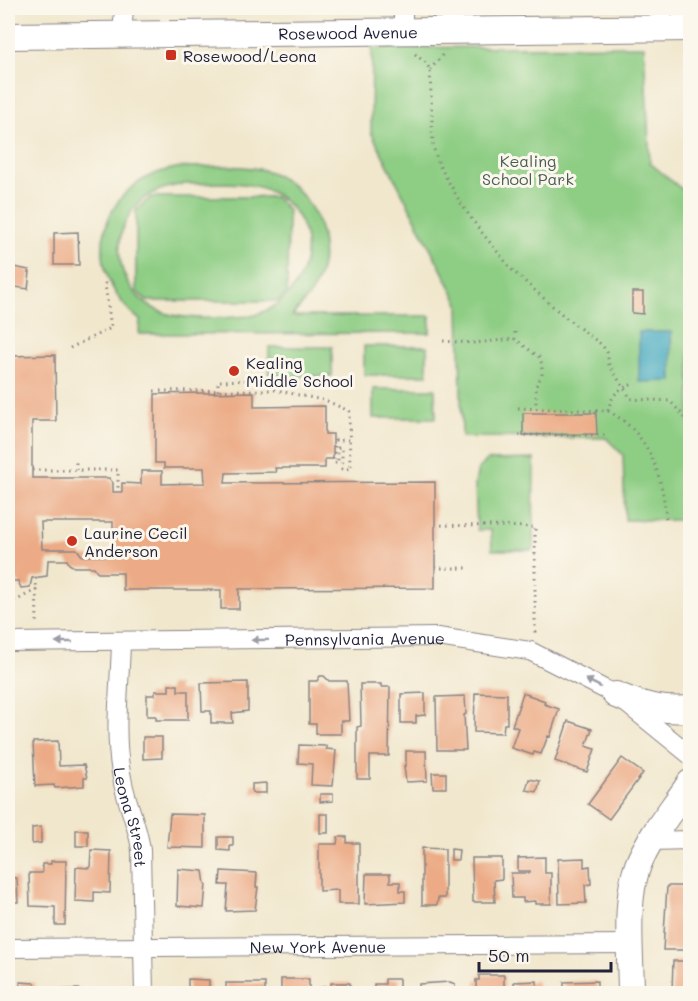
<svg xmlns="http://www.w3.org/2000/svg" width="698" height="1001" viewBox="0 0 698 1001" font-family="Mali,sans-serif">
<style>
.green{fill:#8ecd84;stroke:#587860;stroke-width:1.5;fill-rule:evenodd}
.water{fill:#40a8c0;stroke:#31657e;stroke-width:1.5}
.building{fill:#ecab86;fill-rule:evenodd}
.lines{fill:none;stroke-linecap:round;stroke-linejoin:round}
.street-casing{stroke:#8a8484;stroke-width:20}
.secondary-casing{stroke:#8a8484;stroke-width:28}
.path{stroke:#8a8484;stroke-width:3;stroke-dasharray:1.5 4.5;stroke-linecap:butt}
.street{stroke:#fff;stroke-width:18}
.secondary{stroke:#fff;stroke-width:26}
.oneway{fill:#9c9ca7}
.poi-dot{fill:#c8321e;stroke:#fbf7ec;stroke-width:2}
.labels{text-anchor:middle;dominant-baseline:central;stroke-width:6;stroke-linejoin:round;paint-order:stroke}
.street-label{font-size:16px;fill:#22223b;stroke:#fbf7ec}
.poi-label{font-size:16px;fill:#22223b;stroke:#fbf7ec;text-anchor:start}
.park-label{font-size:16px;fill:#485e55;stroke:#fbf7ec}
</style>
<rect width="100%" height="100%" fill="#fbf7ec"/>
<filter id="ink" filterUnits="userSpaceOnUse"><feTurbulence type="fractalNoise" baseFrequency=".0167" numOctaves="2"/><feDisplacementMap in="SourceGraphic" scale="12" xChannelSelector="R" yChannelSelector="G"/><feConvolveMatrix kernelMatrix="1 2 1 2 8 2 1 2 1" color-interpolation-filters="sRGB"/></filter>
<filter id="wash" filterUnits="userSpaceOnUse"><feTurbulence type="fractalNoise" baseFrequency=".008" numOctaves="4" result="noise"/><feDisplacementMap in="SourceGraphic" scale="24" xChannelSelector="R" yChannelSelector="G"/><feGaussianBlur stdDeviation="1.35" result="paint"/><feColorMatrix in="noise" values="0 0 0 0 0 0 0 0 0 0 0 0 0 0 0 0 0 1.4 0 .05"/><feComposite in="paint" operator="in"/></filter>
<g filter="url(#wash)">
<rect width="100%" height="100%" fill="#f1e7cd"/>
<path class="green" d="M644,46L650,163L690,196V520H625L623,455L606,438L462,437L459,304L371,132L372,48Z
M185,167C210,167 239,164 263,170C312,184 338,242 314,288C309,299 299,307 292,316H430V333L139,334L140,320C74,268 100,174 185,167ZM185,184C213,184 246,179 271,192C329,223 311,302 251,316C223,318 179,322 155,309C112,287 107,225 146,197C158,189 171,186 185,184Z
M151,197H275L288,210L287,293L278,301H147L136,291V210Z
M364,346H427V375H364Z
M269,347H332V376H269Z
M373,389H435L436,418H373Z
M534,459L533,550H492L491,530H477L475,484L478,469L488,460Z"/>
<path class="water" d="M639,332H671L672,381L639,382Z"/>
<g id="blocks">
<path class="building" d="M78,232L79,265H54V233Z
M14,267L29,270L28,272H30L28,289L9,286Z
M632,292H643V314L632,313Z
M55,355L56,421H32V478H109L113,483V492H122V483L141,484V471H162V484L205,483L204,468H164V463H155V394L254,392V407L325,406V434H333V459H325V468H275L276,472L226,473L225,483L435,482V588L239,589V609H221V590H123V573H98L94,567H74L69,564L67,560H48L47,576L32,578L30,587L21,588L18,581H8V356ZM41,522H113V556H82L77,549H42Z
M523,413H596L597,434L523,435Z
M320,676H324L329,681H347L349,721H341V734H316V724H309V681H317Z
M248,682V711L232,713L233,723H211V711H202L201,683Z
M360,684H381V687H390L389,756H370V779H357V727L361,726Z
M169,685H178V691H188V720H156V716H147V695H155V691H169Z
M425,693V715L416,716V723H401V694Z
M475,693L507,694V724H504L503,733L474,732Z
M523,693L545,701L544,704L559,709L550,737L548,736L541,754L534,752L533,755L511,748L518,728L512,726Z
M465,696L466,714L464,715L466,750H437L436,697Z
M568,721L592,729L586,746L595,749L587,772L555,761Z
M143,737H162V758L143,759Z
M58,741L59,766L84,765L87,778H84V786L55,788L54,785L35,786L33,742Z
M299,745L326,746V749L336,750L333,786L311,785L312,764L298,763Z
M406,751H426L427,781L406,782L404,766H406Z
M622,758L643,773L609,819L588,804Z
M432,773H446V788H433Z
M529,779L540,781L537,792L526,790Z
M266,783V793H252V784Z
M320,794H333V801L320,802Z
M170,814L205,815V848L167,847Z
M320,814H328V833H320Z
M41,827V843L32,844V828Z
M76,830H88V846H76Z
M218,837H233V846H230V851L218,850Z
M338,837H347V843H359V904H338V890L319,891V844H337Z
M422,848L445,849V898H438L437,905H422Z
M451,849L459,850L458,860H451Z
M91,850L111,851L110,893L94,892V902L75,901L76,867L90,868Z
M545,857V873H551V904H535V901L523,902V898H512L511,873H530V871H518V858Z
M472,858H502V879L494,880L495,902H473Z
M584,858V867L590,866L591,884L585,885L586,903L559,904L558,859Z
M51,861H66L65,925H55V907L30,906L29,873H42V864H51Z
M178,869L203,871L205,884H206L204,908L177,906Z
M221,871L257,873L256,887H258L255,910L226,911L228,885H220Z
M366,874H390V882H400V891H405V902L365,904Z
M8,878H17L18,902H8Z
M667,886H690V950H663Z
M673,961H690V993H673L672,991Z
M479,975H504V994H476V980H479Z
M188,979L209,980V994H188Z
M281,979H309V994H281Z
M385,979H399V994H374V984H385Z
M537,981V994H514V982Z
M597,981V994H564V982Z
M20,982L35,983V994H8V988H20Z
M450,982L455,984V994H419V984Z
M226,983H265V994H226Z
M331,983H350V994H323V987H331Z
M79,989L80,994H48V990Z"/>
</g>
</g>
<g filter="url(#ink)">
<use href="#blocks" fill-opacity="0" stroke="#8a8484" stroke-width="1.5"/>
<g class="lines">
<g class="street-casing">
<g id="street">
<path d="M662,8V28"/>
<path d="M403,33V8"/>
<path d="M122,36L124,8"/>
<path id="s1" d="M8,642L438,637L530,651L616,695L690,755"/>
<path id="s2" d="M121,642C120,687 113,734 122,778C126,803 138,825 141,850L144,994"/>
<path d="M651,841L690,840"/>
<path id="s3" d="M8,948L631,944"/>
</g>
</g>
<g class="secondary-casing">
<g id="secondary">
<path id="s4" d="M8,36L690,28"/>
<path d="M616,695C643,706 661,711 690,709"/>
<path d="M631,994C631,954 624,902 638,865C650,835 673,809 690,783"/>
</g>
</g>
<path class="path" d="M415,54L426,63L430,70L433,146L439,165L463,207L479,229L513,271L565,317L602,345L607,352L609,365L631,399L670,401L690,423
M430,70L444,53
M515,332V339L539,357L542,364V375L536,386V408
M443,341L473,343L515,339
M70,348L111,328L105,284H109
M154,391L275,390L327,401L349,411L350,469H342V448H338V463H334L335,440
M218,391V381L253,380
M518,408L608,411C649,432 663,476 666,519
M608,411C611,395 619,387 635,384
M519,435H608
M335,440H350
M32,470H118V492
M76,470V461
M435,525L535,527V634
M435,568H467
M36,578L37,624
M8,602L19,599L37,589"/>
<use href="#street" class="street"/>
<use href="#secondary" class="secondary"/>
</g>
<defs><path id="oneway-solid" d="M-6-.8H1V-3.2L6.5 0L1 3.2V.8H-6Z" transform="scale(1.5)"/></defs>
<g class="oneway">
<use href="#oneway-solid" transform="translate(260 640) rotate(179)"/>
<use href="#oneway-solid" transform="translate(64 642) rotate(180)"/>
<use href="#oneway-solid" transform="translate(593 683) rotate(-153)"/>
</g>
</g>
<g class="poi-dot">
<rect x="165" y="49" width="12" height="12" rx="3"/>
<circle cx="234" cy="371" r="6"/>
<circle cx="72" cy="541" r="6"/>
</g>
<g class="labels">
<g class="street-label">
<text stroke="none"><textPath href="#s4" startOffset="340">Rosewood Avenue</textPath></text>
<text stroke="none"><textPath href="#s1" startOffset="357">Pennsylvania Avenue</textPath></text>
<text stroke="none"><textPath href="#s2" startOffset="177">Leona Street</textPath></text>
<text stroke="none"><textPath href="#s3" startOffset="310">New York Avenue</textPath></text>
</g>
<g class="poi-label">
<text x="183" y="55">Rosewood/Leona</text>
<text x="246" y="362">Kealing<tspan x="246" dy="18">Middle School</tspan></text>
<text x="84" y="532">Laurine Cecil<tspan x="84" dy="18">Anderson</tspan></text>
</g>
<g class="park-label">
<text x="528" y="160">Kealing<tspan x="528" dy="18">School Park</tspan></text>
</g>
</g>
<rect width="698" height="1001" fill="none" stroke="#fbf7ec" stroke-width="30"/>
<path d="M479 962v9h132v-9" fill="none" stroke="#22223b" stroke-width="3"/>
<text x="488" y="962" font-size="18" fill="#22223b" stroke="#fbf7ec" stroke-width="4.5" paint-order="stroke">50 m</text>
</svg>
